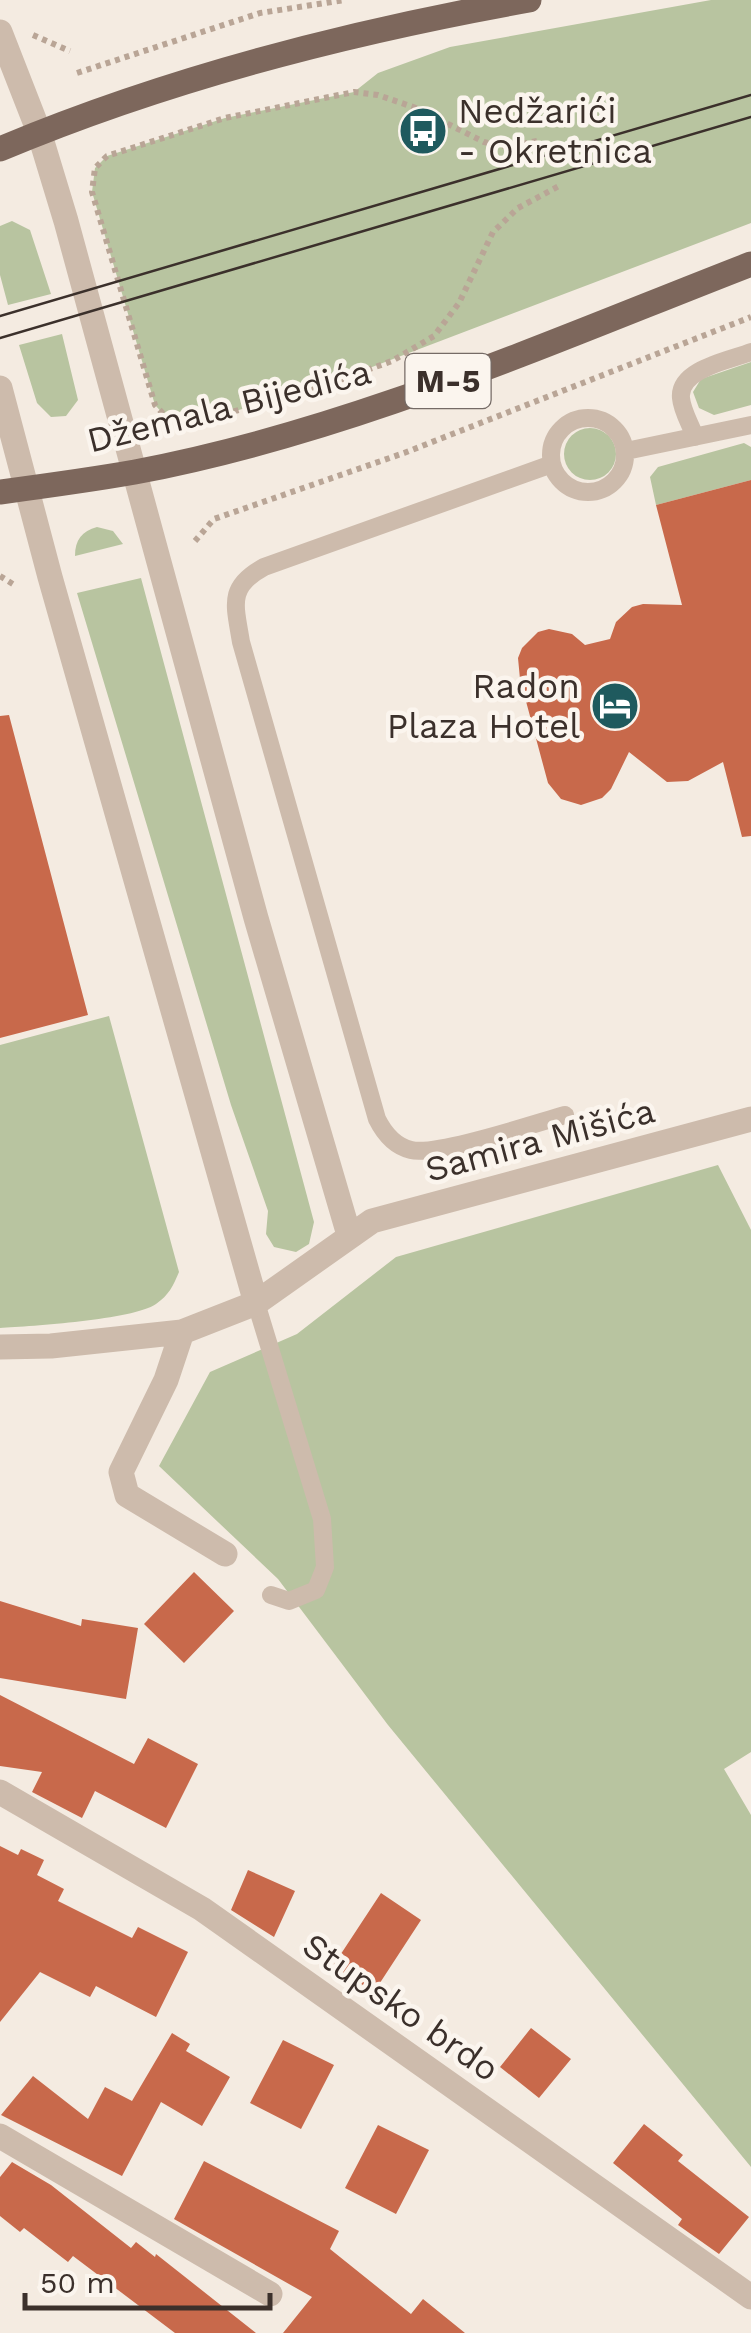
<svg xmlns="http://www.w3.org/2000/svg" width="751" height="2333" viewBox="0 0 751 2333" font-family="'Work Sans',sans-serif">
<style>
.green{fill:#b8c4a0}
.building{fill:#c8694b}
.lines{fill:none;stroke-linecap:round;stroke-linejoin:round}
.path{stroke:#b9a596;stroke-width:6;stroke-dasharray:5 5;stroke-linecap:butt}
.service{stroke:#cdbbac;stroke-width:18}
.minor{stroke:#cdbbac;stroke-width:25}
.primary{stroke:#7d675c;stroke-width:25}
.tram{stroke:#3b302b;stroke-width:2.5}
.labels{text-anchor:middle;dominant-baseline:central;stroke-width:9;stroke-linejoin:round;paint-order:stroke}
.shield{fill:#fbf5ee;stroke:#756b66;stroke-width:2.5}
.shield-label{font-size:32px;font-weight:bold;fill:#3b302b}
.poi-label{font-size:35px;fill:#3b302b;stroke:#fbf5ee;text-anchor:start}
.street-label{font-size:35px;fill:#3b302b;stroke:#fbf5ee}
</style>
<rect width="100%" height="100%" fill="#f4ebe1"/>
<path class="green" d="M711,0H751V223L309,391L191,423L168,419L155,405L92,192L95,168L107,156L225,118L354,92L378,73L450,47Z
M12,221L30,230L51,294L8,305L0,275V226Z
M62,334L78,400L66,416L51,417L37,403L19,345Z
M751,362V405L714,415L699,408L693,392L701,379Z
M564 454a26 26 0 1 1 52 0a26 26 0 1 1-52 0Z
M744,443L751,447V480L656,505L650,477L658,467Z
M97,527L113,531L123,544L75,556C75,540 82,531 97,527Z
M141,578L314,1222L309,1244L296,1252L274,1247L266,1234L268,1211L231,1105L77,593Z
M109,1016L179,1272C173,1286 169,1295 156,1304C132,1320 32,1326 0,1328V1045Z
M718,1165L751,1230V1752L724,1769L751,1815V2167L388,1725L278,1579L159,1466L210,1372L297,1334L396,1257Z"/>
<path class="building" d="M751,480V836L742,837L723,762L688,781L667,782L629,752L611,789L602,798L581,805L561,799L548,783L520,679L518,658L522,648L538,632L549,629L572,634L585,645L610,639L616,622L632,607L643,604L682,605L656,505Z
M9,715L88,1015L0,1038V716Z
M194,1572L234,1611L184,1663L144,1624Z
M0,1601L81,1626L82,1619L138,1628L126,1699L0,1678Z
M0,1695L134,1764L148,1738L198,1764L166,1828L95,1791L82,1818L32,1792L42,1772L0,1766Z
M0,1846L18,1855L21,1849L44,1860L37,1875L64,1889L58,1901L132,1938L138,1927L188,1952L156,2017L96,1986L90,1997L40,1972L0,2022Z
M248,1870L295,1891L274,1937L231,1910Z
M381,1893L421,1920L374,1992L333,1966Z
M531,2028L571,2059L539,2098L500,2067Z
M172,2033L190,2044L186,2051L230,2077L202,2126L161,2102L122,2176L1,2115L33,2076L88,2119L105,2087L132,2101Z
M283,2040L334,2065L301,2129L250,2103Z
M644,2124L683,2155L678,2161L749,2217L719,2254L678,2225L682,2219L613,2163Z
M378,2125L429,2150L396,2214L345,2188Z
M204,2161L339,2231L330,2249L411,2314L423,2299L465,2333H283L312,2297L174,2219Z
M12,2162L51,2185L131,2248L136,2242L155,2257L156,2254L256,2333H175L73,2256L68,2262L24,2228L20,2232L0,2216V2177Z"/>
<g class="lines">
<path class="path" d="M33,35L70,51
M77,73L260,13L345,0
M537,141L508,147L484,142L416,108L378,95L354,92L225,118L107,156L95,168L92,192L155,405L168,419L191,423L309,391L392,361L434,336L459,303L493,232L518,208L559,186
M195,541L214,519L404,453L751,317
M0,576L16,586"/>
<path class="service" d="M551 455a37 37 0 1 1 74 0a37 37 0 1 1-74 0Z
M695,437C691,425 682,411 681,398C678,369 731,360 751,352
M626,451L751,425
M552,464L264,567C227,587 235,605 241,642L377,1119C384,1133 394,1146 411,1150C437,1156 533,1124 565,1115
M256,1303L322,1519L325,1567L316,1590L289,1601L271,1595"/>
<path class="minor" d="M0,32L39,132L66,221L256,918L349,1235
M0,388L50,577L256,1303
M182,1332L166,1380L121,1472L127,1495L225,1554
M0,1347L51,1346L182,1332L256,1303L372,1221L751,1119
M0,1792L202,1909L751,2297
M0,2136L270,2294"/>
<path class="primary" d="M0,149C169,78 349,32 529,0
M0,492C45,486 90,480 135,472C348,432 550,342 751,264"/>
<path class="tram" d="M0,316L751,95
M0,338L751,117"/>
</g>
<defs>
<g id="bus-disc" transform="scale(2.5)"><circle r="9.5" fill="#1f5a5e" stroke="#fbf5ee"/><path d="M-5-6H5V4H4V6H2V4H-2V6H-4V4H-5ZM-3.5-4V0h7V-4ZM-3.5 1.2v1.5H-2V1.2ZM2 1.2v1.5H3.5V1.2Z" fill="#fff"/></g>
<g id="hotel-disc" transform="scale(2.5)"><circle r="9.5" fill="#1f5a5e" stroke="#fbf5ee"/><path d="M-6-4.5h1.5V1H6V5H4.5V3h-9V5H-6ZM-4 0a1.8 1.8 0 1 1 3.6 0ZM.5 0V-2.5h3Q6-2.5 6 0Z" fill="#fff"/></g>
</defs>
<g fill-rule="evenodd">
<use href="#bus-disc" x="423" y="131"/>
<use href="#hotel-disc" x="615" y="706"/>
</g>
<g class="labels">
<rect class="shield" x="405.5" y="354" width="85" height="54" rx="8"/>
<g class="shield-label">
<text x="448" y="381">M-5</text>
</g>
<g class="poi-label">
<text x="458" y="111">Nedžarići<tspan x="458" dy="40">- Okretnica</tspan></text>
<text x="580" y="686" text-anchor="end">Radon<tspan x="580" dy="40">Plaza Hotel</tspan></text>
</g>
<g class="street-label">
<text transform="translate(229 406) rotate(-14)">Džemala Bijedića</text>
<text transform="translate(540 1140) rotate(-15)">Samira Mišića</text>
<text transform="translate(401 2007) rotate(35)">Stupsko brdo</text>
</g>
</g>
<path d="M25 2293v15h245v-15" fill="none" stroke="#3b302b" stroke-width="5"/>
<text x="40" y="2293" font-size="30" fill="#3b302b" stroke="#fbf5ee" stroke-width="8" paint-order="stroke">50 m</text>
</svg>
